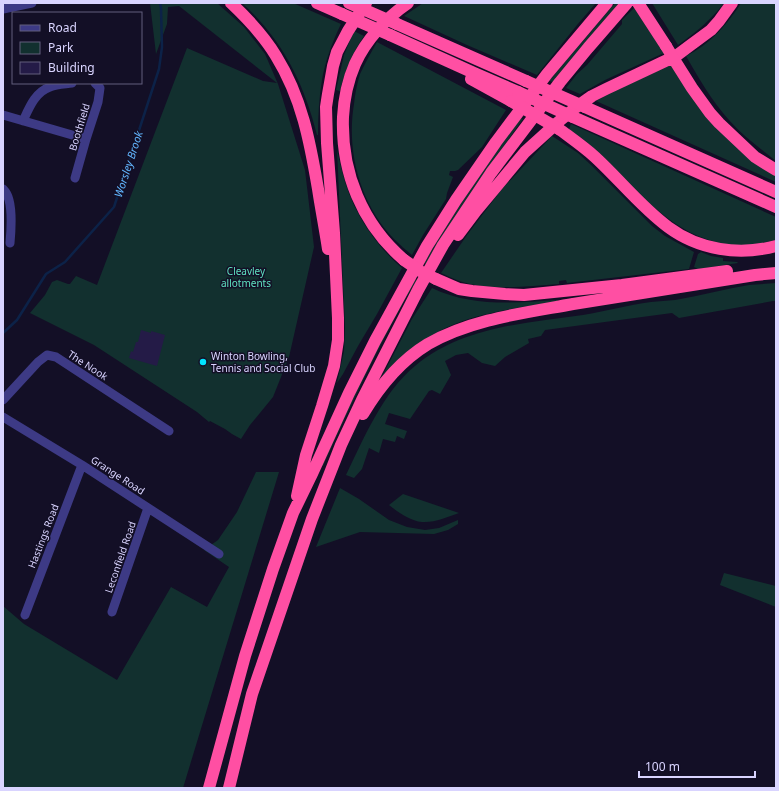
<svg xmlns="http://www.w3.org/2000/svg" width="779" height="791" viewBox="0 0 779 791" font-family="'Noto Sans',sans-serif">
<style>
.green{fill:#12302f}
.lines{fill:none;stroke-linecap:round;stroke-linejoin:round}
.stream{stroke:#0c2248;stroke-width:2.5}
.building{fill:#241b47}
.minor{stroke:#3d3a85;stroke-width:9}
.highway{stroke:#ff4fa3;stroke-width:12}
.highway-bridge{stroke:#ff4fa3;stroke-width:12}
.poi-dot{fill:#00e5ff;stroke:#130f26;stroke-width:1.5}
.labels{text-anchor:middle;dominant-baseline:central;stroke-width:3;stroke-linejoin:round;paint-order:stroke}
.street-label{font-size:10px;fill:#d9d4ff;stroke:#130f26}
.park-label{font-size:10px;fill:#5fe0c0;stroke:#130f26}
.poi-label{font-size:10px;fill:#d9d4ff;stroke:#130f26;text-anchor:start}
.water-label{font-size:11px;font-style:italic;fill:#62b6ff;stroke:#130f26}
</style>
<rect width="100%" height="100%" fill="#130f26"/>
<path class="green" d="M150,3H217L244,27L265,54L278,84L305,170L314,247L289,357L273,397L250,425L241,439L232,434L225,429L210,421L209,422L197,412L94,345L30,313L45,295L52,282L57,280L68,284H70L76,276L97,285L187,48L263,81L277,83L179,6L168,7L167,24L156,54Z
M242,3H293L341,24C333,40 325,62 322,80C319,98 318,116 318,135H317C304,83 282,39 242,3Z
M423,3H596L577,25L537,75L467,45L404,16Z
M615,3H620L553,82L549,81Z
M652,3H724C711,20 695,33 678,45Z
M741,3H776V161C760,148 743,136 729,120C712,101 699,79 686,56C709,45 727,25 741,3Z
M634,8L664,53L605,80L580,94L566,88L577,74L587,65L622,24V20Z
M354,31L364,36C352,53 345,71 340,91L336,90L344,55Z
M377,42L506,110L482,147L458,170L455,171H450L449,175L453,177L447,193L446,199L423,235L412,255C406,250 400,245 394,239C360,204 346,151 354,104C355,94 357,84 360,74C365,63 371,53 377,42Z
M671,65L767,171L776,176V182L596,101L616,90Z
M520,118L523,119L478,182L426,264L424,263L449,222L476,180Z
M571,124L776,217V240C762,243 748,246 734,245C728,245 721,243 716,242C666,229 638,190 603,156C592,146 581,137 569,129Z
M552,136L578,153L591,165L652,226L665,236L694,252L689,269L567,283L566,280L559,281V284C529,286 499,290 470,284C460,282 450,277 441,273L467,235L502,189Z
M337,150C339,157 340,164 342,171C351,209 373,243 402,268L377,314L358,346L343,374L337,383L344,351L345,327Z
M701,252L711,256L723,258V261L737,262L738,263L698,269L694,267L698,254Z
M414,277L417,280C402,303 390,328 377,352C358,390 340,428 323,466L320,465L331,439Z
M776,283V301H773L679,318L672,313L545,330L541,336L528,339L529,343L505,357L495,366L482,363L468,353L456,355L445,361L451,375L440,394L432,390L429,391L410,419L389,413L385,424L407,431L404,439L397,436L395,442L383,439L379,453L369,448L362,469L354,478L346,475C364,438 383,392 415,366C462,327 525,323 583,315C606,311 628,305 651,302C659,301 667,301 675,300C700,296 724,289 749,285C758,284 767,284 776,283Z
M432,288C471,307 515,303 557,300L558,301C515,309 466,313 429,337C422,342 416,349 411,354C399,365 388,375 377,386L412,319Z
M256,472H279L183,788H3V606L24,624L117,680L171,587L207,607L229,567L204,550L218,540L237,512Z
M340,488L359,499L389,520L407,527L425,530L439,528L458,520V524L448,530L434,534L360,532L316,547Z
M403,494L459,513C447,517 434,523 422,522C410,521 398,512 389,505Z
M724,573L776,586V607L720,585Z"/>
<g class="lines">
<path class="stream" d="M3,333L17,320L46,274L65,262L114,207L159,69L162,47L161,8L160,3"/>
</g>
<path class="building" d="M141,330L151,333V331L165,335L157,366L129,358L131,351L133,352L136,342H138Z"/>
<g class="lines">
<path class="minor" d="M3,9L32,3
M3,115L86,139
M23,121C29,108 35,92 50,87C56,84 65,84 72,83
M75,178L86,139L98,102L100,88L95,83
M3,189C6,192 8,196 9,200C12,211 11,232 10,243
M3,400L38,362L47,355L56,357L169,431
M3,417L82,465L219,554
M112,612L148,508
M25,615L82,465"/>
<path class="highway" d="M231,3C248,19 264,36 276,56C302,98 310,142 318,189C321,209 325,229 328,249
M317,3L342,14
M638,3L666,46
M397,24L526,81
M390,35L474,73L518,92
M675,61L692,88L710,113L719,123L755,157L776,170
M471,79L511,101
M585,107L776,192
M573,117L776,207
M559,129C571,138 584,147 595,157C620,180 641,207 668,227C699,250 739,256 776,246
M458,235L476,211L525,152L557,123L575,108L592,96L606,89L661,63L676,56L688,47L711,30L719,21L732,3
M404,260C362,224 341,172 343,117C344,99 348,80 355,64C366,40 386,18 408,3
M436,279L459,289L472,291L505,294L524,295L622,285L727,271
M363,414C379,387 400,361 428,344C472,319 524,313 573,304C633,294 694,285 755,275L776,273
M297,496L306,455L322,406L334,366L338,340V318L334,233L327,143L326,107L328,94L333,66L337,52L348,31L366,3
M209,788L245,656L273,569L293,513L311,476L349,393L375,341L427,246L456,200L496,142L547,74L607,3
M229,788L252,694L312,519L341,445L362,400L418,290L443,245L491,173L560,82L588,48L627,3"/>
<path class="highway-bridge" d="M349,3L397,24
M342,14L390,35
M666,46L675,61
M526,81L585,107
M518,92L573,117
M511,101L559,129
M404,260L420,271L436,279"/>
</g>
<circle class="poi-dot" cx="203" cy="362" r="4"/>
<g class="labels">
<g class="street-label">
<text transform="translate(79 127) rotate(-73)">Boothfield</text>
<text transform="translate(88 365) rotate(33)">The Nook</text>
<text transform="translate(118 475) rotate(33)">Grange Road</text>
<text transform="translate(43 536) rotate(-69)">Hastings Road</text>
<text transform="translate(120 557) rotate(-71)">Leconfield Road</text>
</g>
<g class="park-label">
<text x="246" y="271">Cleavley<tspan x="246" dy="12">allotments</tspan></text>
</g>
<g class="poi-label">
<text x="211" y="356">Winton Bowling,<tspan x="211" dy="12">Tennis and Social Club</tspan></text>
</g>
<g class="water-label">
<text transform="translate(128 164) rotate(-72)">Worsley Brook</text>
</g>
</g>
<rect width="779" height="791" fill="none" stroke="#d9d4ff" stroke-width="8"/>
<rect x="12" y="12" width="130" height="72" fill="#130f26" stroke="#625e7d"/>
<rect x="20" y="25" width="20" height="6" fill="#3d3a85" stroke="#625e7d"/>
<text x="48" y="32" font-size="12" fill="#d9d4ff">Road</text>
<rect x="20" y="42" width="20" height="12" fill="#12302f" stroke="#625e7d"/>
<text x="48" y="52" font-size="12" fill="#d9d4ff">Park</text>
<rect x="20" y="62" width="20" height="12" fill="#241b47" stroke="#625e7d"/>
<text x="48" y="72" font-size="12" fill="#d9d4ff">Building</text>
<path d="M639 771v6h116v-6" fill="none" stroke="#d9d4ff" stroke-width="2"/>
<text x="645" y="771" font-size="12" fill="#d9d4ff" stroke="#130f26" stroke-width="3" paint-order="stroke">100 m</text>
</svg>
